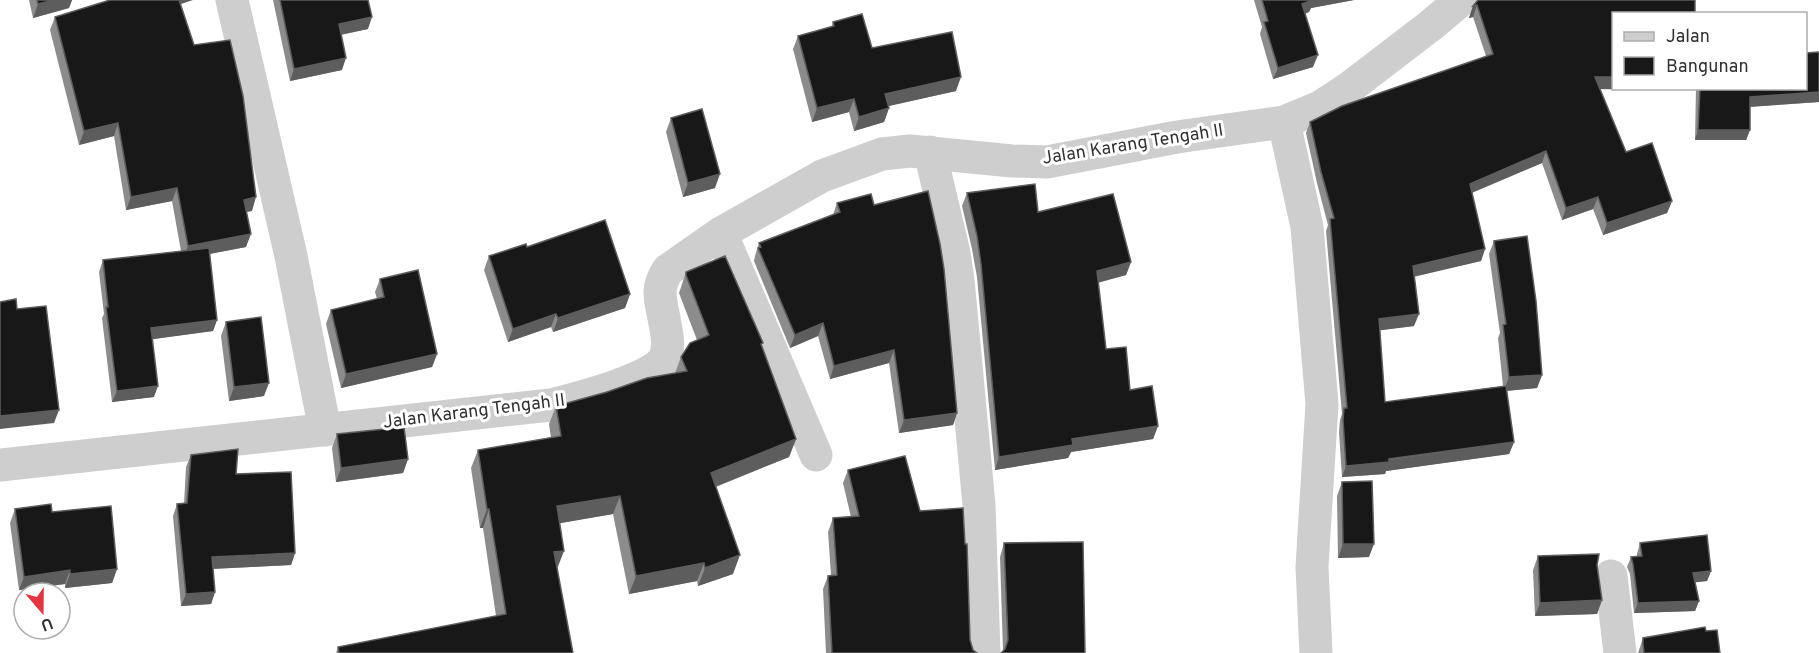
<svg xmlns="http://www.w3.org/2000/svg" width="1819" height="653" viewBox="0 0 1819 653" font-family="Overpass,sans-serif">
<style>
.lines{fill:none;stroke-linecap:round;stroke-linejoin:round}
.street{stroke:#cecece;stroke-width:33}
.wall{fill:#8c8c8c}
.shaded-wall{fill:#5d5d5d}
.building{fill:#181818;stroke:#5d5d5d;stroke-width:1.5}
.labels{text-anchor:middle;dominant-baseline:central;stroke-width:6;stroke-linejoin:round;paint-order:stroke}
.street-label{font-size:18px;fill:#313131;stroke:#fff}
</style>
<rect width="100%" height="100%" fill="#fff"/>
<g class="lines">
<path class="street" d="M232,0L291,256L325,430
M1284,122L1307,227L1322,404L1312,567L1316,653
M930,152L954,253L958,280L979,505L984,653
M721,233L816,455
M0,465L551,405C574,399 654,379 664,359C671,346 666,331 664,318C660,298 656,288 668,270L721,233L822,176L882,154L910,151L1012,161L1047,162L1177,137L1284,122L1320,107L1349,88L1430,26L1461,0
M1611,576L1620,653"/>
</g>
<path class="wall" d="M29,0H72L69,8L33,18Z
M273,0H368V29L341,35L342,70L290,81Z
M1254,0H1354L1311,8L1309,12L1305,14L1313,67L1273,79L1260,34L1262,27Z
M1478,0L1690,90L1600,89L1626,152L1672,201L1667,213L1603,235L1593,209L1562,220L1542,163L1472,193L1485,249L1481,261L1414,276V326L1380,330L1385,402L1503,386L1498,338L1500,333L1489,254L1494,241L1542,375L1537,388L1507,391L1514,442L1509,454L1386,471L1385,474L1342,477L1339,432L1340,420L1342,414L1326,231L1328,225L1317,183L1306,133L1310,122L1486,56L1473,17L1469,18L1473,6Z
M181,4L194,45L252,211L246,212V247L209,254L217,320L213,331L152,339L154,397L112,402L102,318L104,314L99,272L103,260L181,251L172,201L126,210L114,136L79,145L50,30L55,17Z
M833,22L872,48L956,91L888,106L889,108L884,122L854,131L849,112L812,122L793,49L798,36L832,26Z
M1819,52V102L1750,107V130L1746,140H1695L1696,88H1806Z
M671,118L715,188L683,197L666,132Z
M967,193L1038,212L1131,262L1126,275L1098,283L1106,349L1130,390L1158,426L1153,439L1071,452L1068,458L995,470L977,277L972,249L962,206Z
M837,203L874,205L957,413L953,425L899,433L889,363L830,379L818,336L790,348L754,261L755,256L759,243L833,215Z
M489,256L630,294L625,308L553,332L551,327L508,342L484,270Z
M686,272L762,346L796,439L789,457L716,487L733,574L698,586L697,581L629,594L613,514L559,523L557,568L573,653H336L338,647L496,616L483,528H480L471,468L478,450L551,438L549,424L556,406L675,373L681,357L697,340L679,293Z
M380,279L437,354L432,367L341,388L326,324L331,310L377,299L375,292Z
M226,322L264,396L229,401L221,336Z
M337,434L408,459L403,473L336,482L332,448Z
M191,455L236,474L295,553L291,565L213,569L215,592L211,604L181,606L173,516L177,504H184L186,467Z
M848,470L920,511L973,650L977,653H826L823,589L828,576L831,575L828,532L833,518L851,517L843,483Z
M1342,482L1369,557L1338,558L1337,496Z
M15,509L52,512L117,569L112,583L65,588V584L19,590L10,523Z
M1004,543L1085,653L1003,651L1000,557Z
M1640,543L1711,571L1707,581L1695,582L1699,601L1695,611L1634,613L1630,574L1627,567L1631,557H1637V554Z
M1538,556L1597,565L1602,600L1597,614L1535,616L1533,570Z
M1706,631L1720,653H1638L1643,638Z"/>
<path class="shaded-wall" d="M54,0H72L69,8L33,18L38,4Z
M175,0H193L172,7Z
M1311,0H1354L1311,8L1309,12L1298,16L1302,4Z
M1477,5L1473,17L1469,18L1473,6Z
M372,17L368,29L334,36L339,24Z
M1318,55L1313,67L1273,79L1278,68Z
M346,58L342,70L290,81L294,69Z
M961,77L956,91L880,108L885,94Z
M1595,77H1614V88H1691L1690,90L1591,89Z
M1819,92V102L1746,107L1750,97Z
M854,99L849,112L812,122L817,108Z
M889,108L884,122L854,131L859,117Z
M118,123L114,136L79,145L84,131Z
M1698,130H1750L1746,140H1695Z
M1546,151L1542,163L1466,195L1470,184Z
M720,174L715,188L683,197L688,183Z
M177,188L172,201L126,210L131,197Z
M256,197L252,211L239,213L244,200Z
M1598,197L1593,209L1562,220L1566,208Z
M1672,201L1667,213L1603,235L1607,223Z
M251,234L246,247L183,259L188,246Z
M1485,249L1481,261L1409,278L1413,266Z
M1131,262L1126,275L1092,284L1097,271Z
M630,294L625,308L553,332L558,318Z
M556,314L551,327L508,342L513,329Z
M1419,314L1414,326L1375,331L1379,319Z
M217,320L213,331L147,340L151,328Z
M823,323L818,336L790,348L795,335Z
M894,350L889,363L830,379L834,366Z
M437,354L432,367L341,388L346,374Z
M1542,375L1537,388L1504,391L1509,377Z
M269,383L264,396L229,401L234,387Z
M158,386L154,397L112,402L117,391Z
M59,410L54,423L0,429V416Z
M957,413L953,425L899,433L904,420Z
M1158,426L1153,439L1071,452L1068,458L995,470L999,457L1072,439Z
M796,439L789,457L704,491L711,473Z
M1514,442L1509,454L1386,471L1385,474L1342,477L1346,466Z
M408,459L403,473L336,482L341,468Z
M620,496L613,514L550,525L557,506Z
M487,509H489L483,528H480Z
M1343,544H1374L1369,557L1338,558Z
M564,551L557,569L554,552Z
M295,553L291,565L208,569L212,557Z
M740,555L733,574L698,586L705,568Z
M704,563L697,581L629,594L636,576Z
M117,569L112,583L65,588L70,574Z
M70,570L65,584L19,590L24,577Z
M1711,571L1707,581L1690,583L1693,573Z
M215,592L211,604L181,606L186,594Z
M1602,600L1597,614L1535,616L1540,603Z
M1699,601L1695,611L1634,613L1638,603Z"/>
<path class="building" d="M37,0H54L38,4Z
M110,0H179L194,45L230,40L243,96L256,197L244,200L251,234L188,246L177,188L131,197L118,123L84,131L55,17Z
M280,0H368L372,17L339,24L346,58L294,69Z
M1262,0H1313L1302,4L1318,55L1278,68L1264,22L1268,21Z
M1478,0H1695V14H1614V77H1595L1626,152L1652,143L1672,201L1607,223L1598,197L1566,208L1546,151L1470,184L1485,249L1413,266L1419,314L1379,319L1385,402L1506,386L1514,442L1389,459V462L1346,466L1343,420L1344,408H1347L1330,219L1334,218L1321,172L1310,122L1342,106L1493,54L1477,5L1473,6Z
M862,14L872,48L952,32L961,77L885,94L889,108L859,117L854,99L817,108L798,36L834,26L833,22Z
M1819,52V92L1750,97V130H1698L1700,88H1806V53Z
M702,109L720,174L688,183L671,118Z
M1035,184L1038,212L1113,194L1131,262L1097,271L1106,349L1126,347L1130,390L1152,386L1158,426L1072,439L1073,445L999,457L981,264L977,236L967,193Z
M928,191L940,244L944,269L957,413L904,420L894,350L834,366L823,323L795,335L758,248L761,247L759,243L840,212L837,203L871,194L874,205Z
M605,220L630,294L558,318L556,314L513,329L489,256L526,244L527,247Z
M1527,236L1536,301L1542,375L1509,377L1503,325L1506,324L1494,241Z
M209,248L217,320L151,328L158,386L117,391L106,307H108L103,260Z
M725,256L763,343L761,344L796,439L711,473L740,555L705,568L704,563L636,576L620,496L557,506L564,551L554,552L573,653H339L338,647L506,614L489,509H487L478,450L561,436L556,406L607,392L647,378L687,371L681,357L690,343L709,335L686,275V272Z
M418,270L437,354L346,374L331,310L384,297L380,279Z
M16,299L17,309L46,306L59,410L0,416V302Z
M261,317L269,383L234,387L226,322Z
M404,427L408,459L341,468L337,434Z
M238,449L236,474L291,472L295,553L212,557L215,592L186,594L177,504L187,503L191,455Z
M905,456L920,511L963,508L965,544H967L970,640L973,650L977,653H832L828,576L837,575L833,518L859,516L848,470Z
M1372,481L1374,544H1343L1342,482Z
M51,504L52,512L111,506L117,569L70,574V570L24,577L15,509Z
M1707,535L1711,571L1693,573L1699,601L1638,603L1633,564L1631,557L1642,556L1640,543Z
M1083,542L1085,653H1001L1005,649L1008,640L1004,543Z
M1599,554L1597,565L1602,600L1540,603L1538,556Z
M1705,627L1706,631L1717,630L1720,653H1644L1643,644V638Z"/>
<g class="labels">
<g class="street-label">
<text transform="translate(1133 145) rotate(-9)">Jalan Karang Tengah II</text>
<text transform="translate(474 412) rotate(-7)">Jalan Karang Tengah II</text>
</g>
</g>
<rect x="1612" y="12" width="195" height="78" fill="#ffffff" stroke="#adadad" stroke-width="1.5"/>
<rect x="1624" y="32" width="30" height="9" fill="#cecece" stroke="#adadad" stroke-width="1.5"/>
<text x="1666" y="42" font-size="18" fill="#313131">Jalan</text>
<rect x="1624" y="57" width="30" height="18" fill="#181818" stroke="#adadad" stroke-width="1.5"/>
<text x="1666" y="72" font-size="18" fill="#313131">Bangunan</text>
<g transform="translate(42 611) rotate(160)"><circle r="28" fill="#ffffff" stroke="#adadad" stroke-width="1.5"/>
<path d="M0-4.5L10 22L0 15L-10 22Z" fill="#e53540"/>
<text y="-9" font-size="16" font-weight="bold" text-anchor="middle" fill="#313131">U</text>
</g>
</svg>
